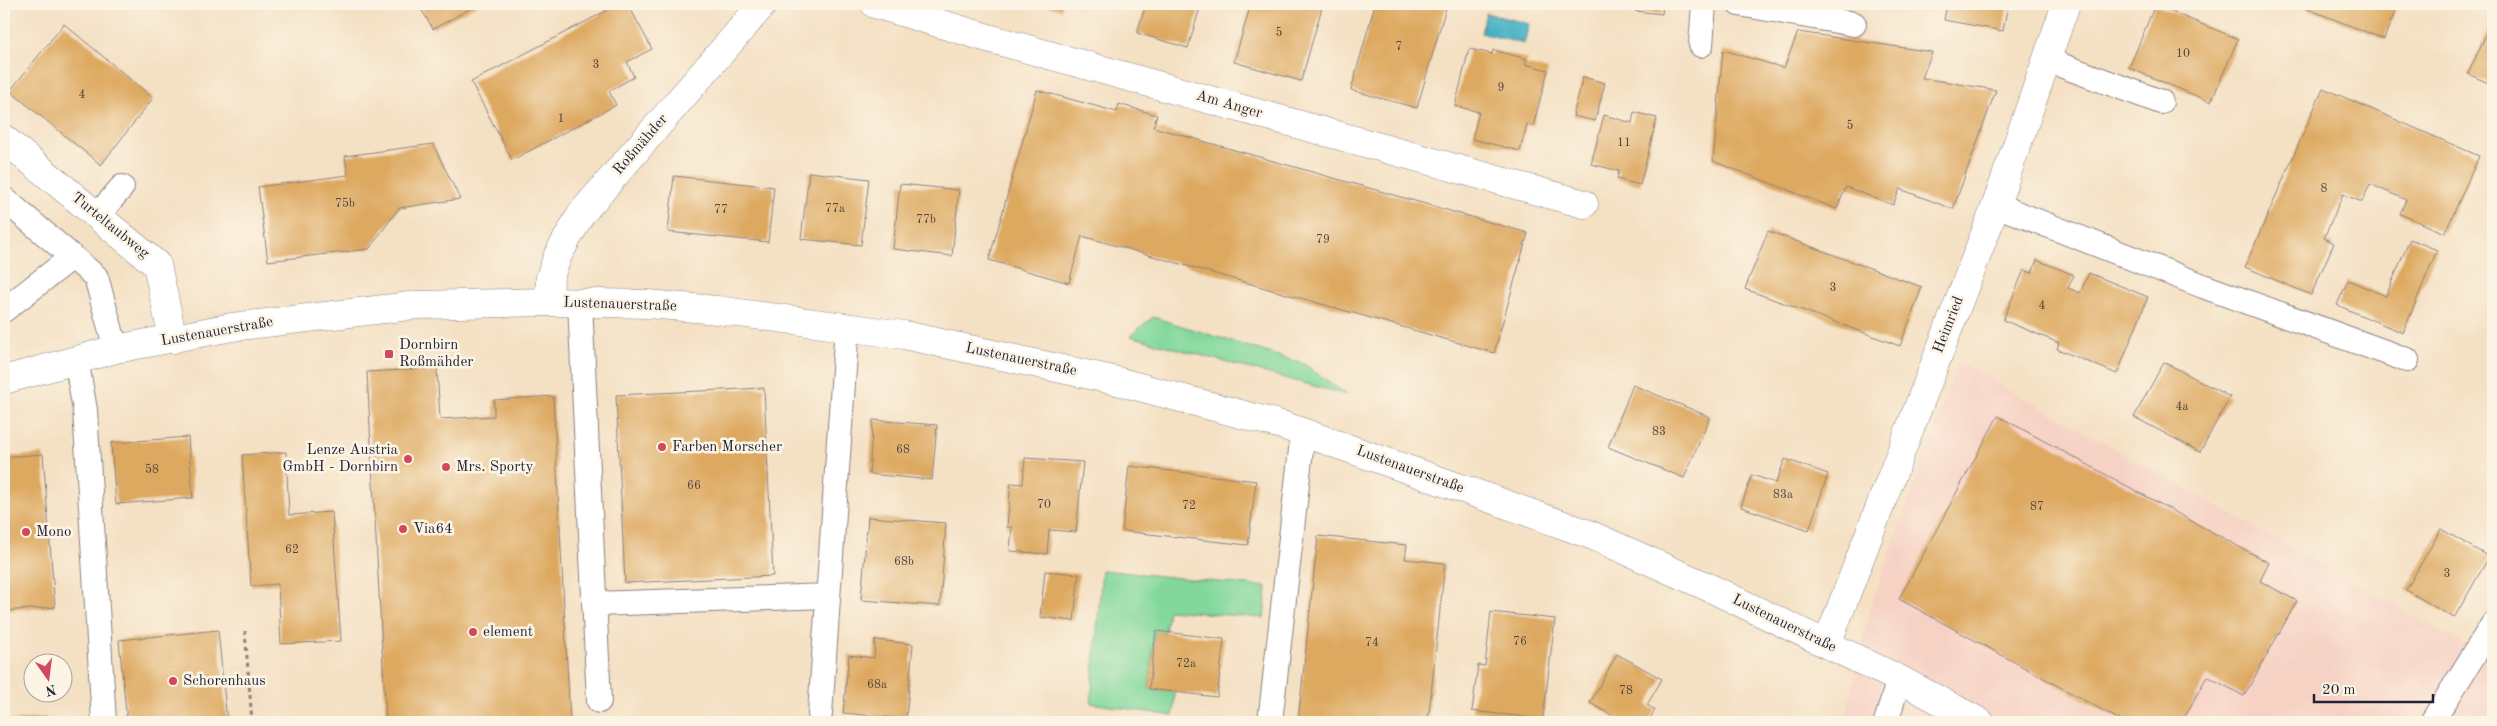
<svg xmlns="http://www.w3.org/2000/svg" width="2497" height="726" viewBox="0 0 2497 726" font-family="'Old Standard TT',serif">
<style>
.built{fill:#f6d2c4}
.green{fill:#82d89b;stroke:#527d6b}
.water{fill:#44b0c2;stroke:#33697e}
.building{fill:#dda85f}
.lines{fill:none;stroke-linecap:round;stroke-linejoin:round}
.service-casing{stroke:#8b817f;stroke-width:26}
.minor-casing{stroke:#8b817f;stroke-width:29}
.primary-casing{stroke:#8b817f;stroke-width:29}
.path{stroke:#8b817f;stroke-width:3;stroke-dasharray:4 4;stroke-linecap:butt}
.service{stroke:#fff;stroke-width:24}
.minor{stroke:#fff;stroke-width:28}
.primary{stroke:#fff;stroke-width:28}
.poi-dot{fill:#d1495b;stroke:#fcf5e5;stroke-width:2}
.labels{text-anchor:middle;dominant-baseline:central;stroke-width:5;stroke-linejoin:round;paint-order:stroke}
.number-label{font-size:12px;fill:#514444}
.street-label{font-size:15px;fill:#22223b;stroke:#fcf5e5}
.poi-label{font-size:15px;fill:#22223b;stroke:#fcf5e5;text-anchor:start}
</style>
<rect width="100%" height="100%" fill="#fcf5e5"/>
<filter id="ink" filterUnits="userSpaceOnUse"><feTurbulence type="fractalNoise" baseFrequency=".02" numOctaves="2"/><feDisplacementMap in="SourceGraphic" scale="10" xChannelSelector="R" yChannelSelector="G"/><feConvolveMatrix kernelMatrix="1 2 1 2 8 2 1 2 1" color-interpolation-filters="sRGB"/></filter>
<filter id="wash" filterUnits="userSpaceOnUse"><feTurbulence type="fractalNoise" baseFrequency=".0096" numOctaves="4" result="noise"/><feDisplacementMap in="SourceGraphic" scale="20" xChannelSelector="R" yChannelSelector="G"/><feGaussianBlur stdDeviation="1.12" result="paint"/><feColorMatrix in="noise" values="0 0 0 0 0 0 0 0 0 0 0 0 0 0 0 0 0 1.4 0 .05"/><feComposite in="paint" operator="in"/></filter>
<g filter="url(#wash)">
<rect width="100%" height="100%" fill="#f4e0c3"/>
<path class="built" d="M1958,361L2463,644L2493,658V722H1845L1867,617Z"/>
<path class="green" d="M1153,317L1304,364L1347,395L1130,336Z
M1102,570L1267,587L1264,618L1168,610L1165,632H1155L1149,689L1175,692L1173,716L1091,703Z"/>
<path class="water" d="M1486,13L1529,24L1524,44L1481,33Z"/>
<g id="blocks">
<path class="building" d="M418,4H479L433,29Z
M619,4H628L652,49L627,62L634,77L609,91L616,105L512,160L471,82Z
M1041,4H1063L1061,10Z
M1146,4H1201L1188,48L1137,33Z
M1251,4H1323L1301,81L1234,62Z
M1375,4H1447L1417,108L1351,90Z
M1635,4H1663L1662,14L1635,11Z
M1947,4H2008L2003,31L1944,20Z
M2295,4H2398L2384,39Z
M2155,5L2238,39L2211,102L2129,68Z
M2492,21H2493V85L2468,74Z
M64,24L153,98L101,165L10,91Z
M1798,32L1932,52L1922,78L1996,90L1953,209L1900,189L1893,205L1846,187L1837,209L1713,161L1723,50L1784,68Z
M1469,49L1492,54L1493,50L1527,59L1525,64L1548,70L1533,126L1527,124L1520,151L1472,139L1479,112L1455,106Z
M1583,77L1605,83L1595,121L1573,116Z
M2323,88L2479,156L2445,233L2400,214L2406,200L2370,184L2362,202L2343,194L2324,238L2334,243L2311,295L2245,267Z
M1037,90L1117,112L1119,104L1157,115L1153,127L1528,233L1494,353L1082,236L1069,283L989,260Z
M1634,112L1657,118L1640,185L1617,179L1619,171L1591,164L1604,115L1632,123Z
M433,144L460,199L399,208L369,249L268,261L258,187L348,175L345,156Z
M809,172L869,179L861,245L801,239Z
M674,176L774,187L768,242L668,232Z
M900,184L959,190L952,256L893,249Z
M1768,231L1922,287L1900,346L1745,289Z
M2410,239L2437,250L2403,333L2337,305L2348,280L2386,296Z
M2037,260L2074,275L2068,288L2080,293L2089,273L2148,297L2117,374L2057,349L2059,343L2003,320L2024,270L2032,273Z
M2164,362L2230,397L2200,452L2134,417Z
M437,368L440,419L494,416V400L553,396L570,722H386L367,372Z
M1633,385L1710,417L1684,478L1608,447Z
M764,388L773,576L625,583L616,395Z
M1998,416L2269,563L2260,581L2297,601L2244,696L2207,676L2182,722H2124L1899,599Z
M873,420L937,425L932,480L869,474Z
M188,437L193,498L116,504L111,443Z
M286,452L289,515L332,512L341,641L281,644L278,584L251,586L242,455Z
M43,454L55,607L4,611V457Z
M1025,458L1083,462L1076,532L1049,530L1047,554L1010,551L1012,527H1007L1011,483L1023,484Z
M1785,459L1828,474L1809,530L1741,507L1752,475L1776,483Z
M1129,466L1256,481L1248,545L1122,531Z
M868,517L946,523L940,606L861,600Z
M2441,529L2489,557L2454,618L2406,590Z
M1318,536L1407,545L1405,559L1445,563L1428,722H1298Z
M1045,571L1079,574L1074,621L1040,617Z
M1491,612L1555,619L1543,719L1472,711L1478,665L1485,666Z
M218,630L227,722H127L119,640Z
M1156,631L1224,639L1217,697L1149,689Z
M875,640L913,644L906,719L843,713L849,655L874,658Z
M1617,654L1662,679L1647,705L1655,710L1648,722H1624L1590,703Z
M46,717V722H4V721Z"/>
</g>
</g>
<g filter="url(#ink)">
<use href="#blocks" fill-opacity="0" stroke="#8b817f" stroke-width="1"/>
<g class="lines">
<g class="service-casing">
<path id="service" d="M1739,4L1854,24
M1701,45L1704,4
M2047,60L2161,102
M4,199L96,277L116,349
M1996,205L2203,286L2407,360
M97,216L122,187
M580,303L599,701
M4,310L71,258
M76,359L85,410L104,722
M594,604L828,596
M820,714L847,326
M1270,722L1303,432
M1886,722L1899,679
M2432,722L2493,624"/>
</g>
<g class="minor-casing">
<path id="minor" d="M875,4L988,38L1584,204
M4,139L157,265L173,339
M549,302L550,277L558,255L581,214L763,4
M1827,644L1996,205L2066,4"/>
</g>
<g class="primary-casing">
<path id="primary" d="M4,380L116,349L232,327L418,305L549,302L648,304L717,310L904,335L1113,380L1282,425L1486,497L1591,535L1708,587L1899,679L1980,722"/>
</g>
<path class="path" d="M245,631L252,722"/>
<use href="#service" class="service"/>
<use href="#minor" class="minor"/>
<use href="#primary" class="primary"/>
</g>
</g>
<g class="poi-dot">
<rect x="384" y="349" width="10" height="10" rx="2.5"/>
<circle cx="662" cy="447" r="5"/>
<circle cx="408" cy="459" r="5"/>
<circle cx="446" cy="467" r="5"/>
<circle cx="403" cy="529" r="5"/>
<circle cx="26" cy="532" r="5"/>
<circle cx="473" cy="632" r="5"/>
<circle cx="173" cy="681" r="5"/>
</g>
<g class="labels">
<g class="number-label">
<text x="1279" y="33">5</text>
<text x="1399" y="47">7</text>
<text x="2183" y="54">10</text>
<text x="596" y="65">3</text>
<text x="1501" y="88">9</text>
<text x="82" y="95">4</text>
<text x="561" y="119">1</text>
<text x="1850" y="126">5</text>
<text x="1624" y="143">11</text>
<text x="2324" y="189">8</text>
<text x="345" y="204">75b</text>
<text x="835" y="209">77a</text>
<text x="721" y="210">77</text>
<text x="926" y="220">77b</text>
<text x="1323" y="240">79</text>
<text x="1833" y="288">3</text>
<text x="2042" y="306">4</text>
<text x="2182" y="407">4a</text>
<text x="1659" y="432">83</text>
<text x="903" y="450">68</text>
<text x="152" y="470">58</text>
<text x="694" y="486">66</text>
<text x="1783" y="495">83a</text>
<text x="1044" y="505">70</text>
<text x="1189" y="506">72</text>
<text x="2037" y="507">87</text>
<text x="292" y="550">62</text>
<text x="904" y="562">68b</text>
<text x="2447" y="574">3</text>
<text x="1520" y="642">76</text>
<text x="1372" y="643">74</text>
<text x="1186" y="664">72a</text>
<text x="877" y="685">68a</text>
<text x="1626" y="691">78</text>
</g>
<g class="street-label">
<text transform="translate(1229 105) rotate(16)">Am Anger</text>
<text transform="translate(641 145) rotate(-49)">Roßmähder</text>
<text transform="translate(110 226) rotate(39)">Turteltaubweg</text>
<text transform="translate(620 305) rotate(2)">Lustenauerstraße</text>
<text transform="translate(1949 325) rotate(-69)">Heimried</text>
<text transform="translate(217 332) rotate(-10)">Lustenauerstraße</text>
<text transform="translate(1021 360) rotate(12)">Lustenauerstraße</text>
<text transform="translate(1410 470) rotate(20)">Lustenauerstraße</text>
<text transform="translate(1784 624) rotate(26)">Lustenauerstraße</text>
</g>
<g class="poi-label">
<text x="399" y="345">Dornbirn<tspan x="399" dy="17">Roßmähder</tspan></text>
<text x="672" y="447">Farben Morscher</text>
<text x="398" y="450" text-anchor="end">Lenze Austria<tspan x="398" dy="17">GmbH - Dornbirn</tspan></text>
<text x="456" y="467">Mrs. Sporty</text>
<text x="413" y="529">Via64</text>
<text x="36" y="532">Mono</text>
<text x="483" y="632">element</text>
<text x="183" y="681">Schorenhaus</text>
</g>
</g>
<rect width="2497" height="726" fill="none" stroke="#fcf5e5" stroke-width="20"/>
<g transform="translate(48 678) rotate(166)"><circle r="24" fill="#fcf5e5" stroke="#a5a1a1"/>
<path d="M0-4L9 19L0 12L-9 19Z" fill="#d1495b"/>
<text y="-8" font-size="14" font-weight="bold" text-anchor="middle" fill="#22223b">N</text>
</g>
<path d="M2314 694v8h119v-8" fill="none" stroke="#22223b" stroke-width="2.5"/>
<text x="2322" y="694" font-size="15" fill="#22223b" stroke="#fcf5e5" stroke-width="4" paint-order="stroke">20 m</text>
</svg>
